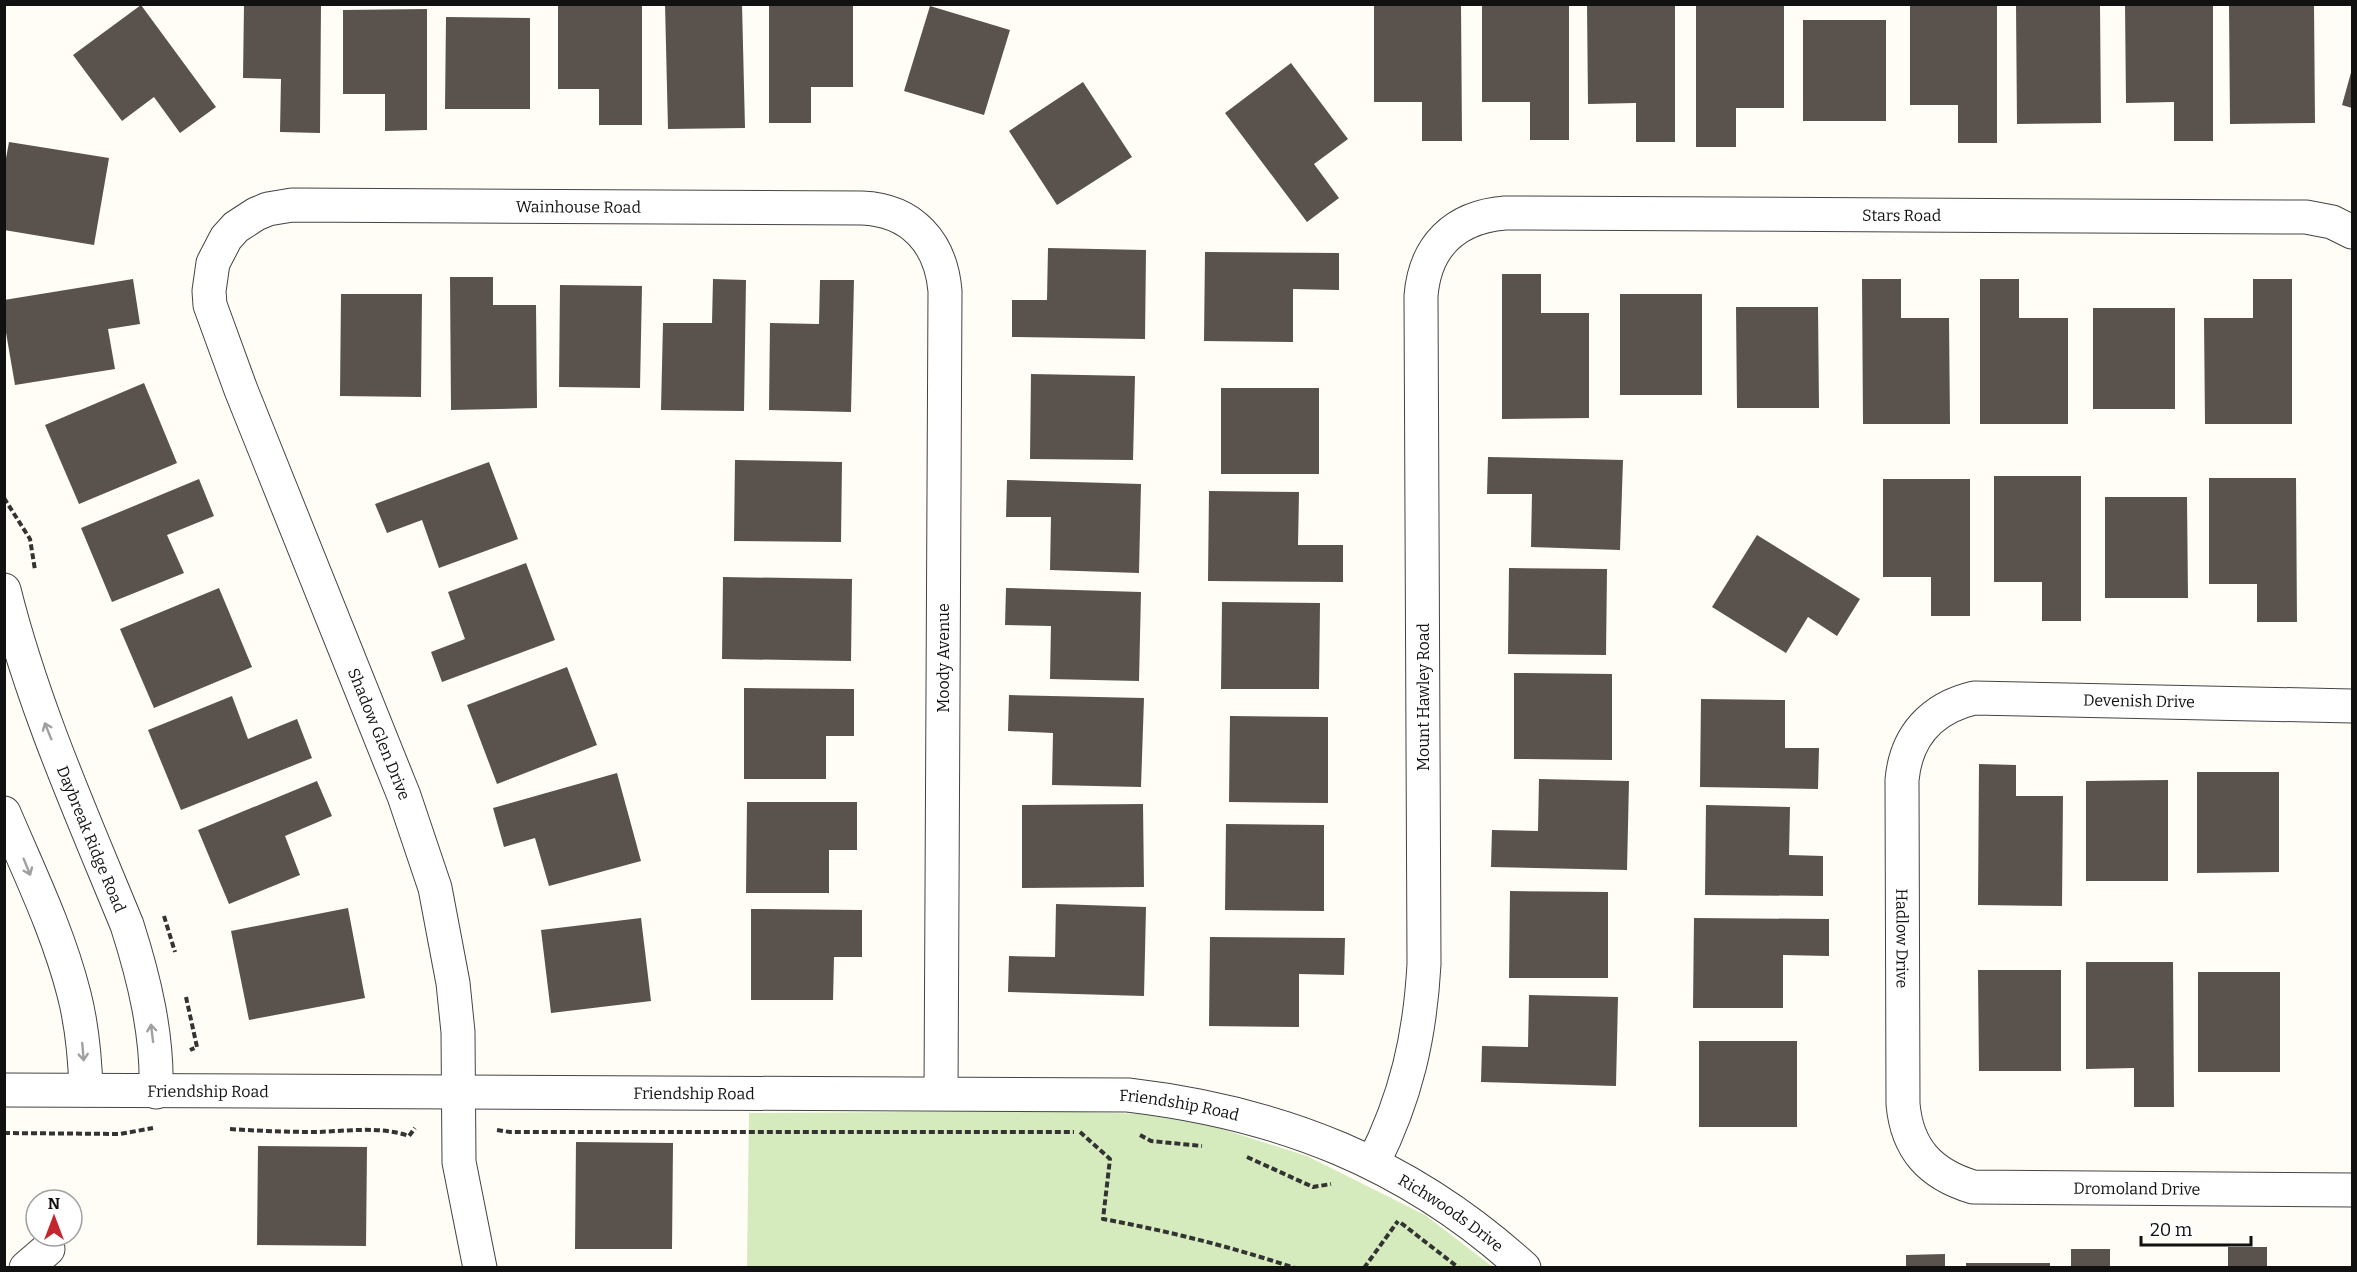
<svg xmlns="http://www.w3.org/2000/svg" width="2357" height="1272" viewBox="0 0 2357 1272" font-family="Bitter,serif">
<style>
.green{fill:#d5ebbd}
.building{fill:#5a524d}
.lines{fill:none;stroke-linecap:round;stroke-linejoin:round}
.minor-casing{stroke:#444;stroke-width:35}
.path{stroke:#333;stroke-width:4;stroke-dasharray:6 3;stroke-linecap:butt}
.minor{stroke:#fff;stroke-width:33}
.oneway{stroke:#a0a0a0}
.labels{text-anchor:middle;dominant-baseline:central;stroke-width:6;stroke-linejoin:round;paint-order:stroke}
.street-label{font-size:16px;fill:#111;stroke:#fff}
</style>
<rect width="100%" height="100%" fill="#fffdf5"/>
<path class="green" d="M1046,1111L1178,1115L1307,1156L1425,1215L1493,1267L747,1268L749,1113Z"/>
<path class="building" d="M244,4H321L320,133L280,132L281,79L243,78Z
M665,4H742L745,128L668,129Z
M769,4H853V87H811V123H769Z
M1374,4H1461L1462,141H1422V102H1374Z
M1587,4H1675V142H1636V103L1588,104Z
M1696,4H1784V108H1736V147H1696Z
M2125,4H2213V141H2174V102L2126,103Z
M141,5L216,107L180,133L154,97L122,121L73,55Z
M558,5H642V125H599V89H558Z
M1482,5H1569V140H1530V102H1482Z
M1910,5H1997V143H1958V105H1910Z
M2016,5H2100L2101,123L2017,124Z
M2229,5H2314L2315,123L2230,124Z
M930,6L1010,30L984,115L904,91Z
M427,9V130L385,131V94H343V10Z
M446,17L530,18V109H445Z
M1803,20H1886V121H1803Z
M1291,63L1348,139L1314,164L1339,198L1307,222L1225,113Z
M2352,69V108L2342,105Z
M1083,82L1132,157L1057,205L1009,131Z
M9,142L109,158L94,245L4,230V169Z
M1048,248L1146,250L1145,339L1012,337V300H1047Z
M1205,252L1339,253V290L1293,289V342L1204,341Z
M1502,274H1541V313H1589V418L1502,419Z
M450,277H493V305H536L537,408L451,410Z
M133,279L140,324L108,329L115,369L15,385L4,321V300Z
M713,279L746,280L744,411L661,410L663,323H712Z
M1862,279H1901V318H1949L1950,424H1863Z
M1980,279H2019V318H2068V424H1980Z
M2253,279H2292V424H2205L2204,318H2253Z
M820,280H854L851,412L769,410L770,323L819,324Z
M560,285L642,286L640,388L559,387Z
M341,294H422L421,397L340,396Z
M1620,294H1702V395H1620Z
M1736,307H1818L1819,408H1737Z
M2093,308H2175V409H2093Z
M1031,374L1135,376L1133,460L1030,459Z
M144,383L177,463L79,504L45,425Z
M1221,388H1319V474H1221Z
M1488,457L1623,460L1620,550L1531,547L1532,494H1487Z
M735,460L842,462L841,542L734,541Z
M489,462L518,539L439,568L422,520L387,533L375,504Z
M1994,476H2081V621H2042V582H1994Z
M2209,478H2296L2297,622H2257V584H2209Z
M199,479L214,516L167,535L184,573L112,602L81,528Z
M1883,479H1970V616H1931V577H1883Z
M1007,480L1141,484L1139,573L1050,570L1051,517H1006Z
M1209,491L1299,492L1298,545H1343V582L1208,581Z
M2105,497H2187L2188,598H2105Z
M1757,535L1860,599L1837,636L1808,617L1786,653L1712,607Z
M526,563L555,640L442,682L431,652L465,639L448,592Z
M1509,568L1607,569L1606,655L1508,654Z
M723,577L852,579L851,661L722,659Z
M219,588L252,667L154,708L120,629Z
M1006,588L1141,592L1139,681L1050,679L1051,626L1005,625Z
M1222,602L1320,603L1319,689H1221Z
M567,667L597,745L497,784L467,705Z
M1514,673L1612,674V760L1514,759Z
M744,688L854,689V736H826V779H744Z
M1009,695L1144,698L1141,787L1052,785L1053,733L1008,731Z
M232,696L248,739L297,719L312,758L181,810L148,730Z
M1701,699L1785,700V748H1819L1818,789L1700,787Z
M1230,716L1328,717V803L1229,802Z
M1979,764L2016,765V796H2063L2062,906L1978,905Z
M2197,772H2279V872L2197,873Z
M617,773L641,861L549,886L535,838L504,847L493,808Z
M1539,779L1629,781L1627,870L1491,867L1492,830L1538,831Z
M2168,780V881H2086V781Z
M317,781L332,816L285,836L300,875L229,904L198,830Z
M747,802H857V850H829V893H746Z
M1143,804L1144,887L1022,888V805Z
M1706,805L1790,807L1789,855L1823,856V896L1705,895Z
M1226,824L1324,825V911L1225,910Z
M1510,891L1608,892V978H1509Z
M1056,904L1146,907L1144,996L1008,992L1009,956L1055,957Z
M348,908L365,998L249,1020L231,931Z
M751,909L862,910V957H834L833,1000H751Z
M641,918L651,1001L551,1013L541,930Z
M1694,918L1829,919V956L1783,955V1008H1693Z
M1210,937L1345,938L1344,975L1299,974V1027L1209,1026Z
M2086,962H2173L2174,1107H2134V1068L2086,1069Z
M1978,970H2061V1071H1979Z
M2198,972H2280V1072H2198Z
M1529,995L1618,997L1616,1086L1481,1082L1482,1046L1528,1047Z
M1699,1041H1797V1127H1699Z
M576,1142L673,1143L672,1249H575Z
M258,1146L367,1147L366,1246L257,1245Z
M2228,1247H2267V1268H2228Z
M2071,1249H2110V1268H2071Z
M1945,1254V1268H1906V1255Z
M1966,1263H2050V1268H1966Z"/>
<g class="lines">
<g class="minor-casing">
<g id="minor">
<path id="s1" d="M4,590C33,706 82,815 127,925C144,978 158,1035 156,1092"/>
<path id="s2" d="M2352,706L1974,698C1932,708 1906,736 1902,780L1903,1104C1907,1149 1930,1174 1973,1187L2352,1190"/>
<path d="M4,813C29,872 58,931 74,994C82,1025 85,1058 86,1090"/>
<path id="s3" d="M4,1090L1128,1095C1281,1113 1409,1163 1524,1268"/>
<path id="s4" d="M1373,1163C1406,1098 1420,1037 1424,964L1421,296C1425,246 1455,217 1505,213L2306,217L2332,222L2352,232"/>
<path d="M26,1268L48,1249"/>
<path id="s5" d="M480,1268L459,1162L458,1032L453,983L435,888L404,796L241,390L210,305L209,291L213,263L226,238L236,227L256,214L268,209L292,205L862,208C912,210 941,243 945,291L941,1093"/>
</g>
</g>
<path class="path" d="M4,498L30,539L35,570
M164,916L175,952
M186,997L197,1047L190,1050
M230,1129C259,1131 288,1132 317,1132C347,1131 381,1126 409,1136L415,1128
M497,1130L510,1132H1074
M1080,1132L1110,1159L1103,1219C1168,1231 1232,1247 1295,1268
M4,1133L120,1134L153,1128
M1140,1135L1151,1141L1202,1146
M1247,1157L1313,1187L1331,1184
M1401,1223L1459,1268
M1364,1268L1398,1221"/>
<use href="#minor" class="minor"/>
</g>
<defs><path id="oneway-shaft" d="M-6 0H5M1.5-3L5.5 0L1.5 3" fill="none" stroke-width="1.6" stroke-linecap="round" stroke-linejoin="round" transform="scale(1.5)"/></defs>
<g class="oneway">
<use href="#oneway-shaft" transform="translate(48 731) rotate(-112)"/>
<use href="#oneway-shaft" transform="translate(27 867) rotate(68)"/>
<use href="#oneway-shaft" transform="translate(152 1033) rotate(-97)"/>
<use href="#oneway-shaft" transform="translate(83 1052) rotate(85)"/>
</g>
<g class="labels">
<g class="street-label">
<text stroke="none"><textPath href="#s5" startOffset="1442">Wainhouse Road</textPath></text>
<text stroke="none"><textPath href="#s4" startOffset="1402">Stars Road</textPath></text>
<text transform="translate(943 658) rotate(-90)">Moody Avenue</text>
<text transform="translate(1423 697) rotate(-90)">Mount Hawley Road</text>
<text transform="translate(2139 701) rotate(1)">Devenish Drive</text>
<text transform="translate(379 734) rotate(68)">Shadow Glen Drive</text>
<text stroke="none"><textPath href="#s1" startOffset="264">Daybreak Ridge Road</textPath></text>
<text stroke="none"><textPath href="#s2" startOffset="654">Hadlow Drive</textPath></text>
<text stroke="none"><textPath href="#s3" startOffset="204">Friendship Road</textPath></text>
<text stroke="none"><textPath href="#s3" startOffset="690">Friendship Road</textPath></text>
<text stroke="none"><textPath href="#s3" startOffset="1176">Friendship Road</textPath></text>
<text stroke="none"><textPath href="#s2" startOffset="1100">Dromoland Drive</textPath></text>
<text stroke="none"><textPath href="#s3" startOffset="1472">Richwoods Drive</textPath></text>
</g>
</g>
<rect width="2357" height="1272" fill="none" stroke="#111111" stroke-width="12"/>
<g transform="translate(54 1218)"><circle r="28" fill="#ffffff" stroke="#a0a0a0" stroke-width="1.5"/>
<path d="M0-4.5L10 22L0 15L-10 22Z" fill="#c4262e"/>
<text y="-9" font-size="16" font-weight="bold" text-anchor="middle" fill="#111111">N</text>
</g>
<path d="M2141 1236v9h110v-9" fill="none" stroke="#111111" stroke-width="3"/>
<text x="2150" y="1236" font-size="18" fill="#111111" stroke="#ffffff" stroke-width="4.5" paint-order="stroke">20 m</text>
</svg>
